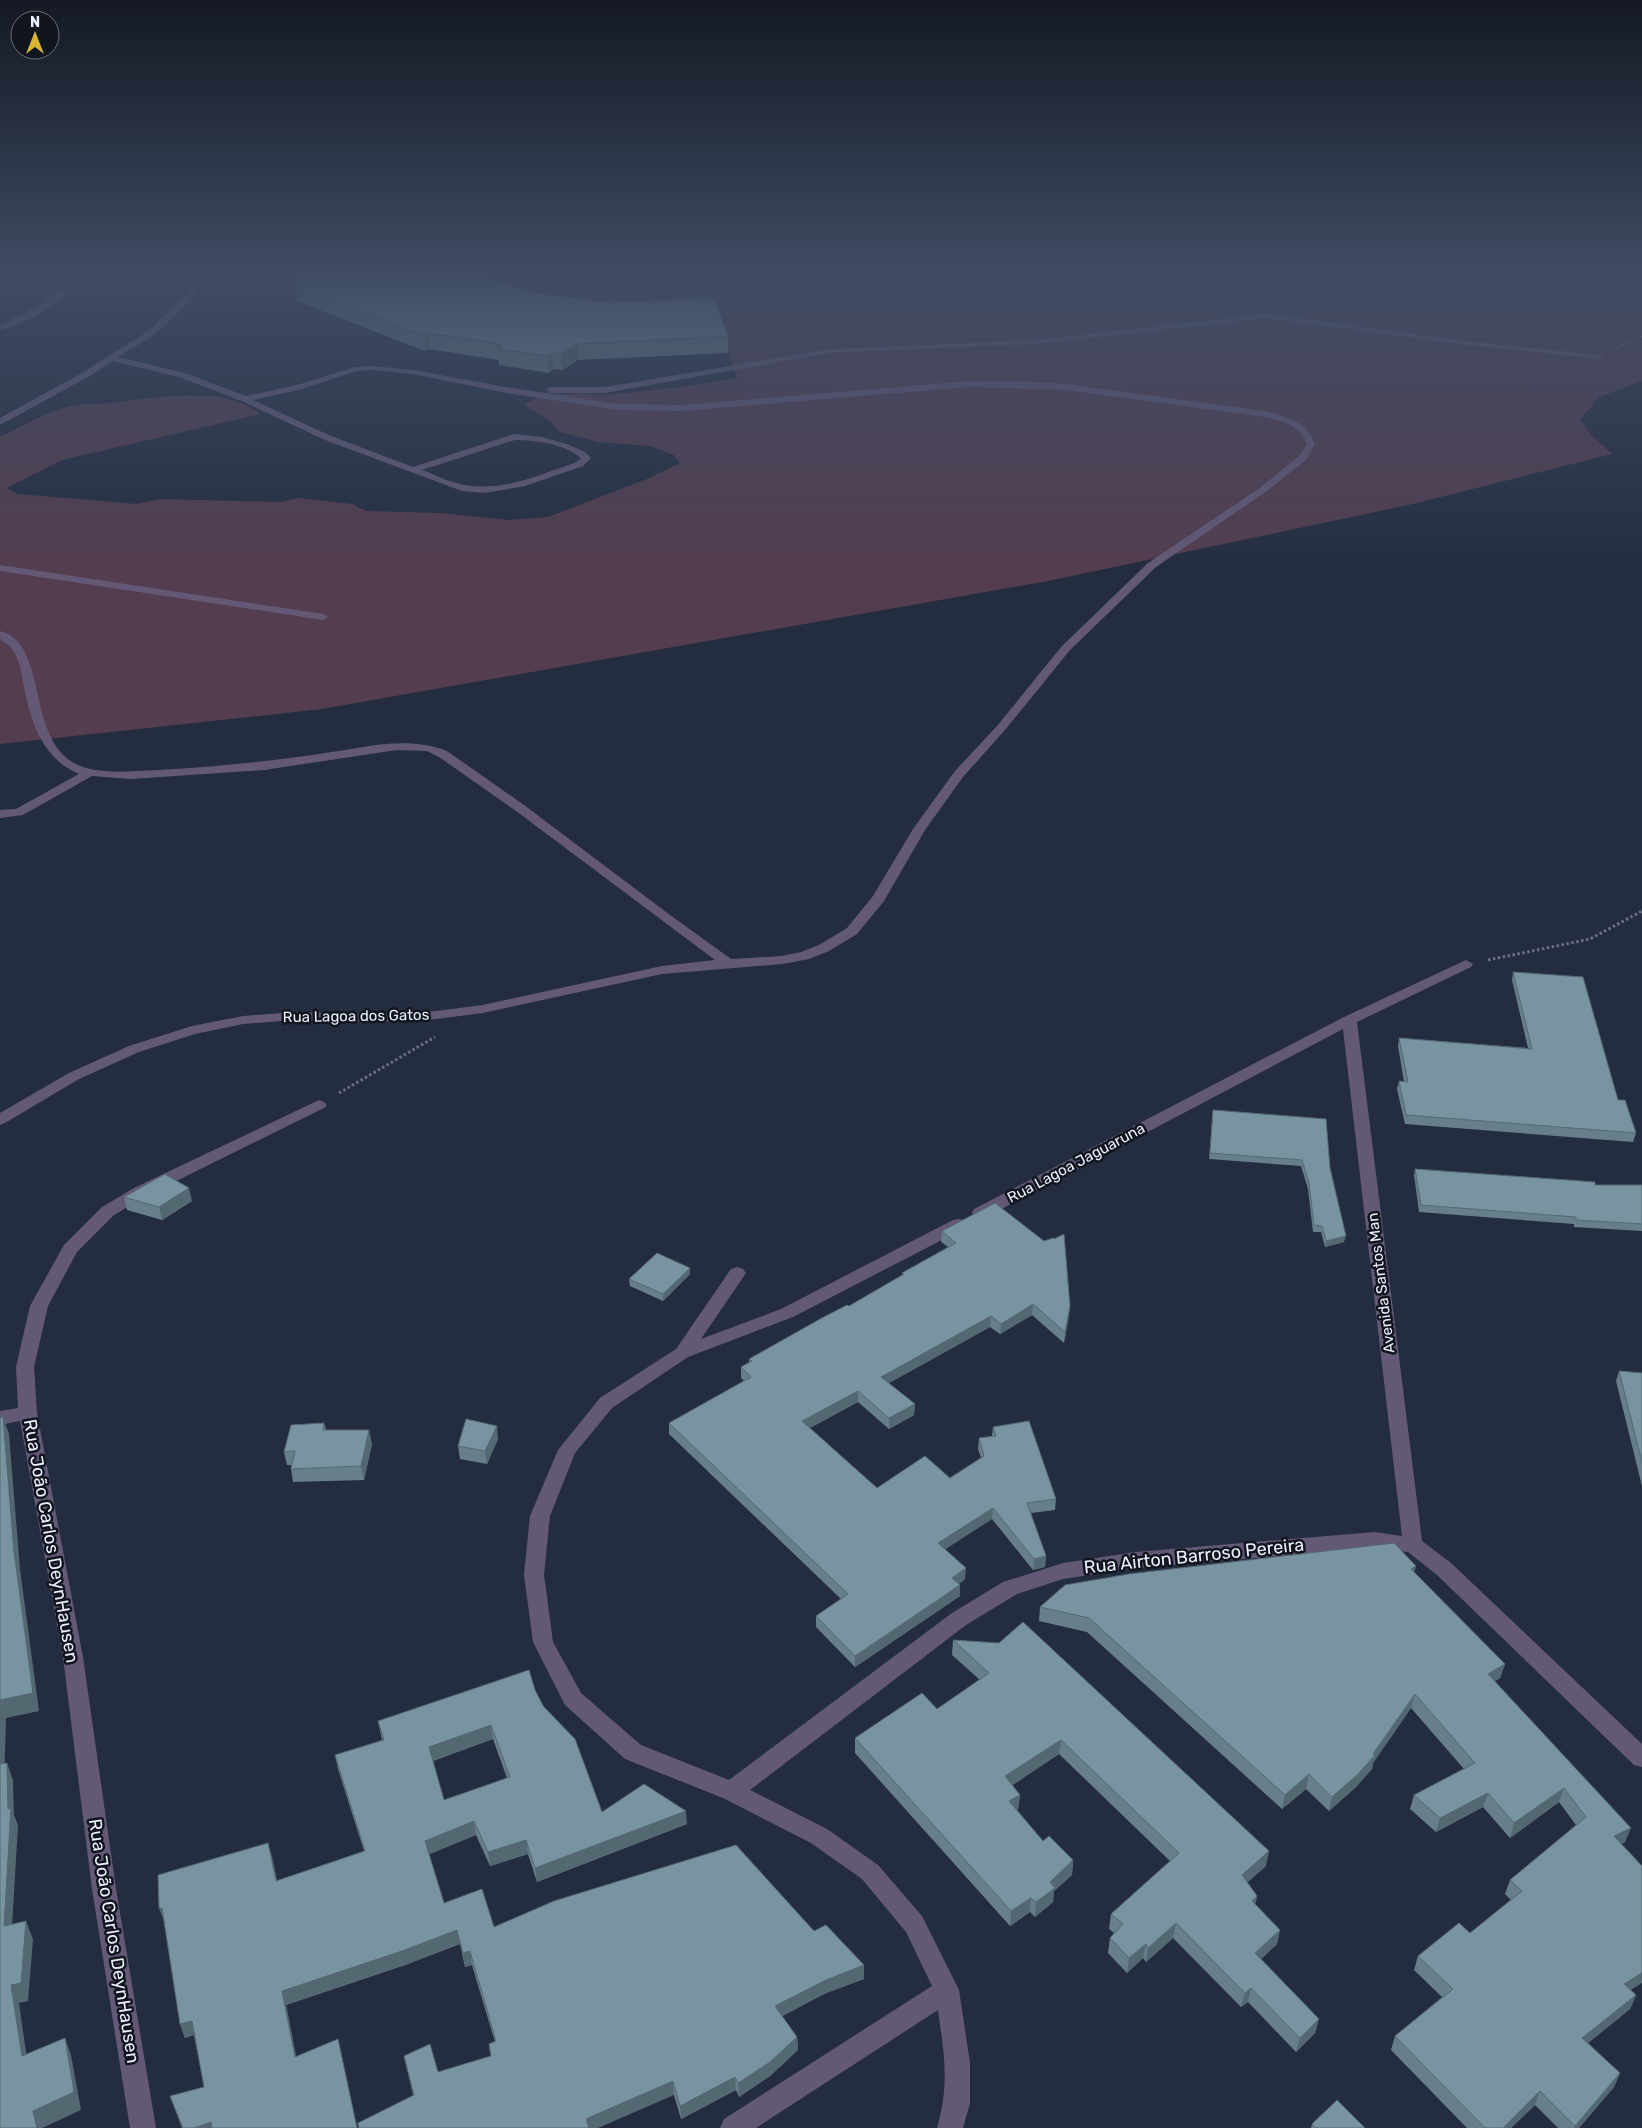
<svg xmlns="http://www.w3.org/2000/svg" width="1642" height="2128" viewBox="0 0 1642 2128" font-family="Rubik,sans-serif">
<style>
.green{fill:#533d4f}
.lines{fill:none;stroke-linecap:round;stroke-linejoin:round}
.path-far1{stroke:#697182;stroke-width:2;stroke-dasharray:1 1;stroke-linecap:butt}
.path{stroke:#697182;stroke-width:3;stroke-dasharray:2.5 2.5;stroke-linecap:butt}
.minor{fill:#635977;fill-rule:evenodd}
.wall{fill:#677f8a;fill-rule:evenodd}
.shaded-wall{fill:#546871}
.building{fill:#7894a1;stroke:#546871;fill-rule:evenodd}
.labels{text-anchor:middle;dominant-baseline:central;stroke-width:5;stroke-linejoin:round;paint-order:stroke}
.street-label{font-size:15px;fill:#eaf0fd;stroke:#11151e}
.near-street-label{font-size:18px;fill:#eaf0fd;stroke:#11151e}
</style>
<rect width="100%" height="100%" fill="#242d40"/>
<path class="green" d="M432,272H1642V381L1599,397L1580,420L1590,434L1612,454L1413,504L1048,581L322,709L0,744V437C24,426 50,409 77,405C89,403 100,404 112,403C156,398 222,384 260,414L62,460L6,488L18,494L136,504L161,499L281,502L299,498L352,504L366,511L440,513L509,520L548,517L647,479L680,463L674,455L650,446L598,442L560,432L550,421L524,405C550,387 585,397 615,394C655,390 697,386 737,378L715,313L610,318Z"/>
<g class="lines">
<path class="path-far1" d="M1616,349L1642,336"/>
<path class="path" d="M1488,960L1590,939L1642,911
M339,1093L435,1037"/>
<path class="minor" d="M83,272H91C68,298 34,321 0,330V325L44,303Z
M203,272H210L187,304L154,335L118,357L185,373L246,396L297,385L355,367L372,366L413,370L506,387L618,404L682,405L969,381H1015L1066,384L1265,411C1287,417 1307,421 1315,444L1306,460L1267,491L1156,567L1070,650L1005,730L963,777L925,830L884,901L857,934L829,951L809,959L782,964L662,974L483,1013L436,1019L379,1022L294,1020L243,1024L195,1034L139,1052L79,1079L5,1123L0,1125V1113L69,1073L129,1046L192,1026L243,1016L294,1012L379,1014L436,1011L483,1005L662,966L715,960L516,811L439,757L427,751L397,750L264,770L131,779L92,776L23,815L0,818V810L16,809L79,774C41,758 30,719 23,682C21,671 19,658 12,649C9,645 4,642 0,639V631C52,644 22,750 86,768C108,774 135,771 158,770C216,767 274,761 332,752C370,746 410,736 447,751L524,805L666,912L731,959L782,956L801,952L819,945L847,928L873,896L913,829L955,771L997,726L1062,646L1148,563L1261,487L1299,456L1307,444C1300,425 1283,421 1265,417L1066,390L969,387L682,411L618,410L506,393L413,374L372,370L356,371L302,389L253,400L331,436L413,467L514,434L542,437L567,444L585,452L591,458L583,466L525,486L485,493L462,491L325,440L242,401L179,377L113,361L88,377L0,425V418L82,373L148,331L181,300ZM515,440C535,440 565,444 581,458L577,462C541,474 504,492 465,485C451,483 436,475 422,470Z
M1267,314L1457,340L1600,355L1604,357L1600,359L1457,344L1267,318L1037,344L831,353L605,393H550L546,390L550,387H605L831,349L1037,340Z
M0,565L323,614L328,617L323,620L0,571Z
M1466,960L1473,964L1471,967L1357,1022L1422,1541L1451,1563L1642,1744V1767L1634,1765L1437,1575L1408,1552L1375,1548L1136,1568L1063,1579L1017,1594L966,1625L750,1790L827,1829L878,1865L922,1916L959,1990L970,2063V2103L963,2128H937C950,2083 944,2054 938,2010L756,2128H720L724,2119L932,1986L906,1932L862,1879L811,1843L723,1798L625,1759L565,1705L533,1642L524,1575L530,1516L558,1450L600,1398L676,1349L731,1269L737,1267L743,1269L746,1273L701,1339L781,1309L953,1220L959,1219L965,1220L967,1224L965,1228L793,1317L688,1357L612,1408L575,1453L550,1516L544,1575L553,1642L581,1693L641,1745L729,1780L952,1613L1003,1582L1063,1563L1136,1552L1375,1532L1402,1536L1343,1029L986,1217L980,1218L974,1217L972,1213L974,1209L1344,1017Z
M319,1100L324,1102L327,1105L324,1108L146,1196L114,1215L77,1252L48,1306L34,1367L37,1413L83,1657L116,1889L156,2128H130L92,1889L63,1657L20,1421L0,1425V1411L18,1408L16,1367L30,1306L64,1245L102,1207L134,1188Z"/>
</g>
<path class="wall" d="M295,272H473L528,292L728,336V353L578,360L562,370L553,369L549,373L499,365V360L430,349L425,351L297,301L295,286L300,285L297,283Z
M1513,972L1618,1100L1636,1133L1633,1142L1405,1124L1397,1089L1399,1081L1404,1082L1398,1046L1399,1038L1528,1048L1512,980Z
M1213,1110L1330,1168L1344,1242L1325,1247L1321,1232H1313L1308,1189L1301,1166L1209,1159Z
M1415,1169L1595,1185H1642V1231L1574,1227V1224L1419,1212L1414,1175Z
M124,1197L192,1201L162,1220L127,1210Z
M942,1231L1070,1306L1064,1343L1032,1315L1000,1334L990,1327L889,1383L915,1404L914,1415L889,1429L858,1402L810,1428L877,1488L950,1478L981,1458L978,1449L979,1438L992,1436L993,1427L1056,1499L1055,1510L1031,1513L1046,1556L1045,1567L1033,1570L992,1519L945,1549L965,1579L959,1584L960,1596L855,1667L816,1627V1616L841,1599L669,1434V1423L744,1381L741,1378V1367L749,1362V1359L849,1306L902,1276V1273L948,1247L941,1242Z
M690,1274L663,1301L630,1286L629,1279Z
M1619,1371L1642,1373V1486L1616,1381Z
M324,1423L326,1430L372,1444L364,1480L293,1482L291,1469V1465H287L284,1452Z
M498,1439L487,1464L460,1459L458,1446Z
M1414,1573L1505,1664L1500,1678L1495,1681L1625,1842L1621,1844L1631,1990L1636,1995L1630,2009L1588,2043L1620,2073L1614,2087L1579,2128H1558L1535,2105L1511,2128H1467L1391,2050L1395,2036L1442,1997L1414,1970L1418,1956L1470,1933L1511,1900L1505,1894L1510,1880L1576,1825L1559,1802L1510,1838L1483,1807L1436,1832L1410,1809L1414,1795L1464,1769L1411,1708L1373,1763L1372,1769L1355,1788L1329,1811L1306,1789L1282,1809L1087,1632L1039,1621L1040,1607Z
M953,1640L1266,1866L1247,1882L1257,1896L1255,1904L1280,1930L1277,1944L1261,1959L1319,2019L1315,2033L1296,2052L1248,2002L1241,2007L1173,1938L1146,1962L1143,1958L1127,1973L1108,1953L1110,1938L1114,1933L1109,1929L1111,1914L1170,1861L1059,1754L1012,1785L1020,1795L1018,1809L1017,1810L1043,1841L1073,1860L1072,1875L1054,1891L1053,1902L1035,1917L1030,1912L1010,1926L855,1753V1738L937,1709L980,1680L952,1655Z
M535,1690L602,1812L687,1824L537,1882L528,1854L490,1866L476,1835L429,1854L444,1903L494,1927L814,1931L864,1965V1979L826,1993L782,2016L797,2037L798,2050L770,2076L739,2097L736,2090L681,2119L674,2095H413L404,2056L438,2072L491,2056L489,2044L495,2042L472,1965L465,1967L460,1944L405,1965L286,2005L296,2057L338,2039L357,2128H182L170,2096L204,2087L194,2035L185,2038L180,2024L164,1922L268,1843L277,1881L364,1851L338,1769L335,1755L382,1740L378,1721ZM493,1739L507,1778L444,1800L433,1761Z
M1312,2124L1365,2128H1311Z"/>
<path class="shaded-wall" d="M428,333L430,349L425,351L423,335Z
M577,344L578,360L562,370L561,354Z
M552,353L553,369L549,373L548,356Z
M189,1188L192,1201L162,1220L159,1207Z
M1346,1236L1344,1242L1325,1247L1326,1241Z
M690,1268V1274L663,1301V1294Z
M1033,1304L1032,1315L1000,1334L1001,1324Z
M1070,1306L1069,1317L1064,1343L1065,1332Z
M991,1316L990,1327L880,1388L881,1377Z
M858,1391V1402L802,1432V1421Z
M915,1404L914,1415L889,1429V1418Z
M3,1417L9,1434L20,1569L39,1711L6,1718L4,1783L0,1771V1700L14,1552Z
M497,1426L498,1439L487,1464L485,1451Z
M369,1430L372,1444L364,1480L361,1466Z
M993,1508L992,1519L938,1554V1543Z
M1046,1556L1045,1567L1033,1570L1034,1559Z
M1416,1566L1412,1581L1411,1569Z
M966,1568L965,1579L951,1590L952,1578Z
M960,1585V1596L855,1667V1656Z
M1505,1664L1500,1678L1484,1688L1488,1674Z
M1415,1694L1411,1708L1373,1763L1372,1769L1355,1788L1329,1811L1332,1797L1373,1754Z
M491,1725L493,1739L431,1761L429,1747Z
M1061,1740L1059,1754L1004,1791L1005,1776Z
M7,1763L13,1780L14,1815L18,1825L11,1944L4,1926L8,1809Z
M1309,1774L1306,1789L1282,1809L1285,1795Z
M1564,1788L1559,1802L1510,1838L1514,1823Z
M1488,1793L1483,1807L1436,1832L1440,1818Z
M1020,1795L1018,1809L1008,1816L1009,1801Z
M686,1811L687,1824L537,1882L535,1868Z
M474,1821L476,1835L428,1855L425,1841Z
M1631,1828L1625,1842L1609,1851L1614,1836Z
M526,1840L528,1854L490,1866L488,1852Z
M268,1843L272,1856L280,1895L276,1881Z
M1269,1851L1266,1866L1239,1890L1242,1875Z
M1073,1860L1072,1875L1054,1891L1053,1902L1035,1917L1036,1902L1050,1882Z
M1257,1896L1254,1911L1252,1901Z
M1031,1898L1030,1912L1010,1926L1011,1911Z
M159,1908H162L166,1921L164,1922Z
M26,1921L33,1939L28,2001L19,2003L29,2073L22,2056L11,1985Z
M1176,1923L1173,1938L1146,1962L1148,1948Z
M457,1930L460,1944L405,1965L286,2005L299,2071L295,2057L282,1991Z
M1280,1930L1277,1944L1251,1968L1255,1953Z
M1146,1944L1143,1958L1127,1973L1129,1958Z
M470,1951L472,1965L465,1967L463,1953Z
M864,1965V1979L826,1993L775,2020V2006L826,1980Z
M1642,1973V1983L1618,1998L1624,1984Z
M1251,1988L1248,2002L1241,2007L1245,1993Z
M1636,1995L1630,2009L1577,2052L1582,2038Z
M1319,2019L1315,2033L1296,2052L1300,2038Z
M192,2021L196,2034L185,2038L180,2024Z
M797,2037L798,2050L770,2076L739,2097L738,2083Z
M65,2038L71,2055L81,2110L42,2128H37L33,2111Z
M1620,2073L1614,2087L1579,2128H1574L1575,2126Z
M735,2077L736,2090L681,2119L680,2106Z
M673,2081L674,2095L598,2128H587L586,2119Z
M1540,2091L1535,2105L1511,2128H1503Z
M211,2122L213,2128H194Z"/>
<path class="building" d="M306,272H473L528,292L609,303L714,298L728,336L577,344L561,354L552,353L548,356L498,349L502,346H499L501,344L428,333L423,335L295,286L323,279Z
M1513,972L1583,977L1618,1100H1625L1636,1133L1406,1115L1399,1081L1408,1082L1399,1038L1532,1049Z
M1213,1110L1326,1119L1330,1168L1346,1236L1326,1241L1322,1226L1314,1225L1309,1183L1302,1160L1210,1153Z
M1415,1169L1595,1182V1185H1642V1224L1576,1220V1217L1421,1205Z
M165,1174L189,1188L159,1207L124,1197Z
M995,1203L1044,1241L1053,1238L1054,1239L1064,1234L1070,1306L1065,1332L1033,1304L1001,1324L991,1316L881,1377L915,1404L889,1418L858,1391L802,1421L877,1488L925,1456L950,1478L984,1456L979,1438L996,1436L993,1427L1029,1421L1056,1499L1027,1503L1046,1556L1034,1559L993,1508L938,1543L966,1568L952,1578L960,1585L855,1656L816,1616L848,1594L669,1423L751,1377L741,1367L752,1361L749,1359L820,1319L847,1305L849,1306L904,1274L902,1273L956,1243L942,1231Z
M657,1253L690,1268L663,1294L629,1279Z
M1619,1371L1642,1373V1462Z
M3,1417L14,1552L33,1693L0,1700V1418Z
M466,1419L497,1426L485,1451L458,1446Z
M324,1423L323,1430H369L361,1466L291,1469L295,1451L284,1452L291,1425Z
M1394,1543L1416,1566L1411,1569L1505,1664L1488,1674L1631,1828L1614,1836L1642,1866V1973L1624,1984L1636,1995L1582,2038L1620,2073L1575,2126L1540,2091L1503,2128H1485L1395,2036L1453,1989L1418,1956L1459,1923L1470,1933L1522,1891L1510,1880L1586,1817L1564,1788L1514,1823L1488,1793L1440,1818L1414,1795L1475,1763L1415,1694L1373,1754L1375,1755L1358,1774L1332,1797L1309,1774L1285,1795L1089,1618L1040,1607L1065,1585L1129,1574Z
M1023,1622L1269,1851L1242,1875L1257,1896L1252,1901L1280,1930L1255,1953L1319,2019L1300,2038L1251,1988L1245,1993L1176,1923L1148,1948L1146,1944L1129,1958L1110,1938L1123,1924L1111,1914L1179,1853L1061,1740L1005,1776L1020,1795L1009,1801L1043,1841L1049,1836L1073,1860L1050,1882L1055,1888L1036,1902L1031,1898L1011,1911L855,1738L922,1693L937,1709L989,1673L953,1640L999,1643Z
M529,1670L535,1690L543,1706L575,1739L602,1812L644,1784L686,1811L535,1868L526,1840L488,1852L474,1821L425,1841L444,1903L482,1889L494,1927L554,1901L736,1845L814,1931L826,1925L864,1965L826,1980L775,2006L797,2037L770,2062L738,2083L735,2077L680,2106L673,2081L586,2119L589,2128H359L358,2123L414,2095L404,2056L430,2044L438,2072L491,2056L489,2044L496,2041L470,1951L463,1953L457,1930L402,1951L282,1991L295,2057L338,2039L357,2128H212L211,2122L194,2128H183L170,2096L204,2087L192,2021L180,2024L162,1908H159L158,1875L268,1843L276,1881L365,1851L335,1755L384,1740L378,1721ZM491,1725L510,1777L444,1800L429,1747Z
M7,1763L8,1809L11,1807L4,1926L26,1921L21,1983L11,1985L22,2056L65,2038L74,2092L33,2111L37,2128H0V1764Z
M1337,2100L1365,2128H1316L1312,2124Z"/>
<linearGradient id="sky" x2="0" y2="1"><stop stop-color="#141923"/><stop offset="0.48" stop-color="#3f4c64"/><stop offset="1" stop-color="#3f4c64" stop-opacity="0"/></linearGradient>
<rect width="1642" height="570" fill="url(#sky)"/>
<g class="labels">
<g class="street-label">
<text transform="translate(356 1016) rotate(-1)">Rua Lagoa dos Gatos</text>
<text transform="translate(1076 1163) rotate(-28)">Rua Lagoa Jaguaruna</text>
<text transform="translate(1381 1283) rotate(-97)">Avenida Santos Man</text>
</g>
<g class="near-street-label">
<text transform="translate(51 1541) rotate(80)">Rua João Carlos DeynHausen</text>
<text transform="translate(1194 1556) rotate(-6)">Rua Airton Barroso Pereira</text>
<text transform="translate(114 1941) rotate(81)">Rua João Carlos DeynHausen</text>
</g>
</g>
<g transform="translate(35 35)"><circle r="24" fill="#11151e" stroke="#686d77"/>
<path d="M0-4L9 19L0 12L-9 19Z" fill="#d9b334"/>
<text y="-8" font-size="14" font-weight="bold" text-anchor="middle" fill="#eaf0fd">N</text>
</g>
</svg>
